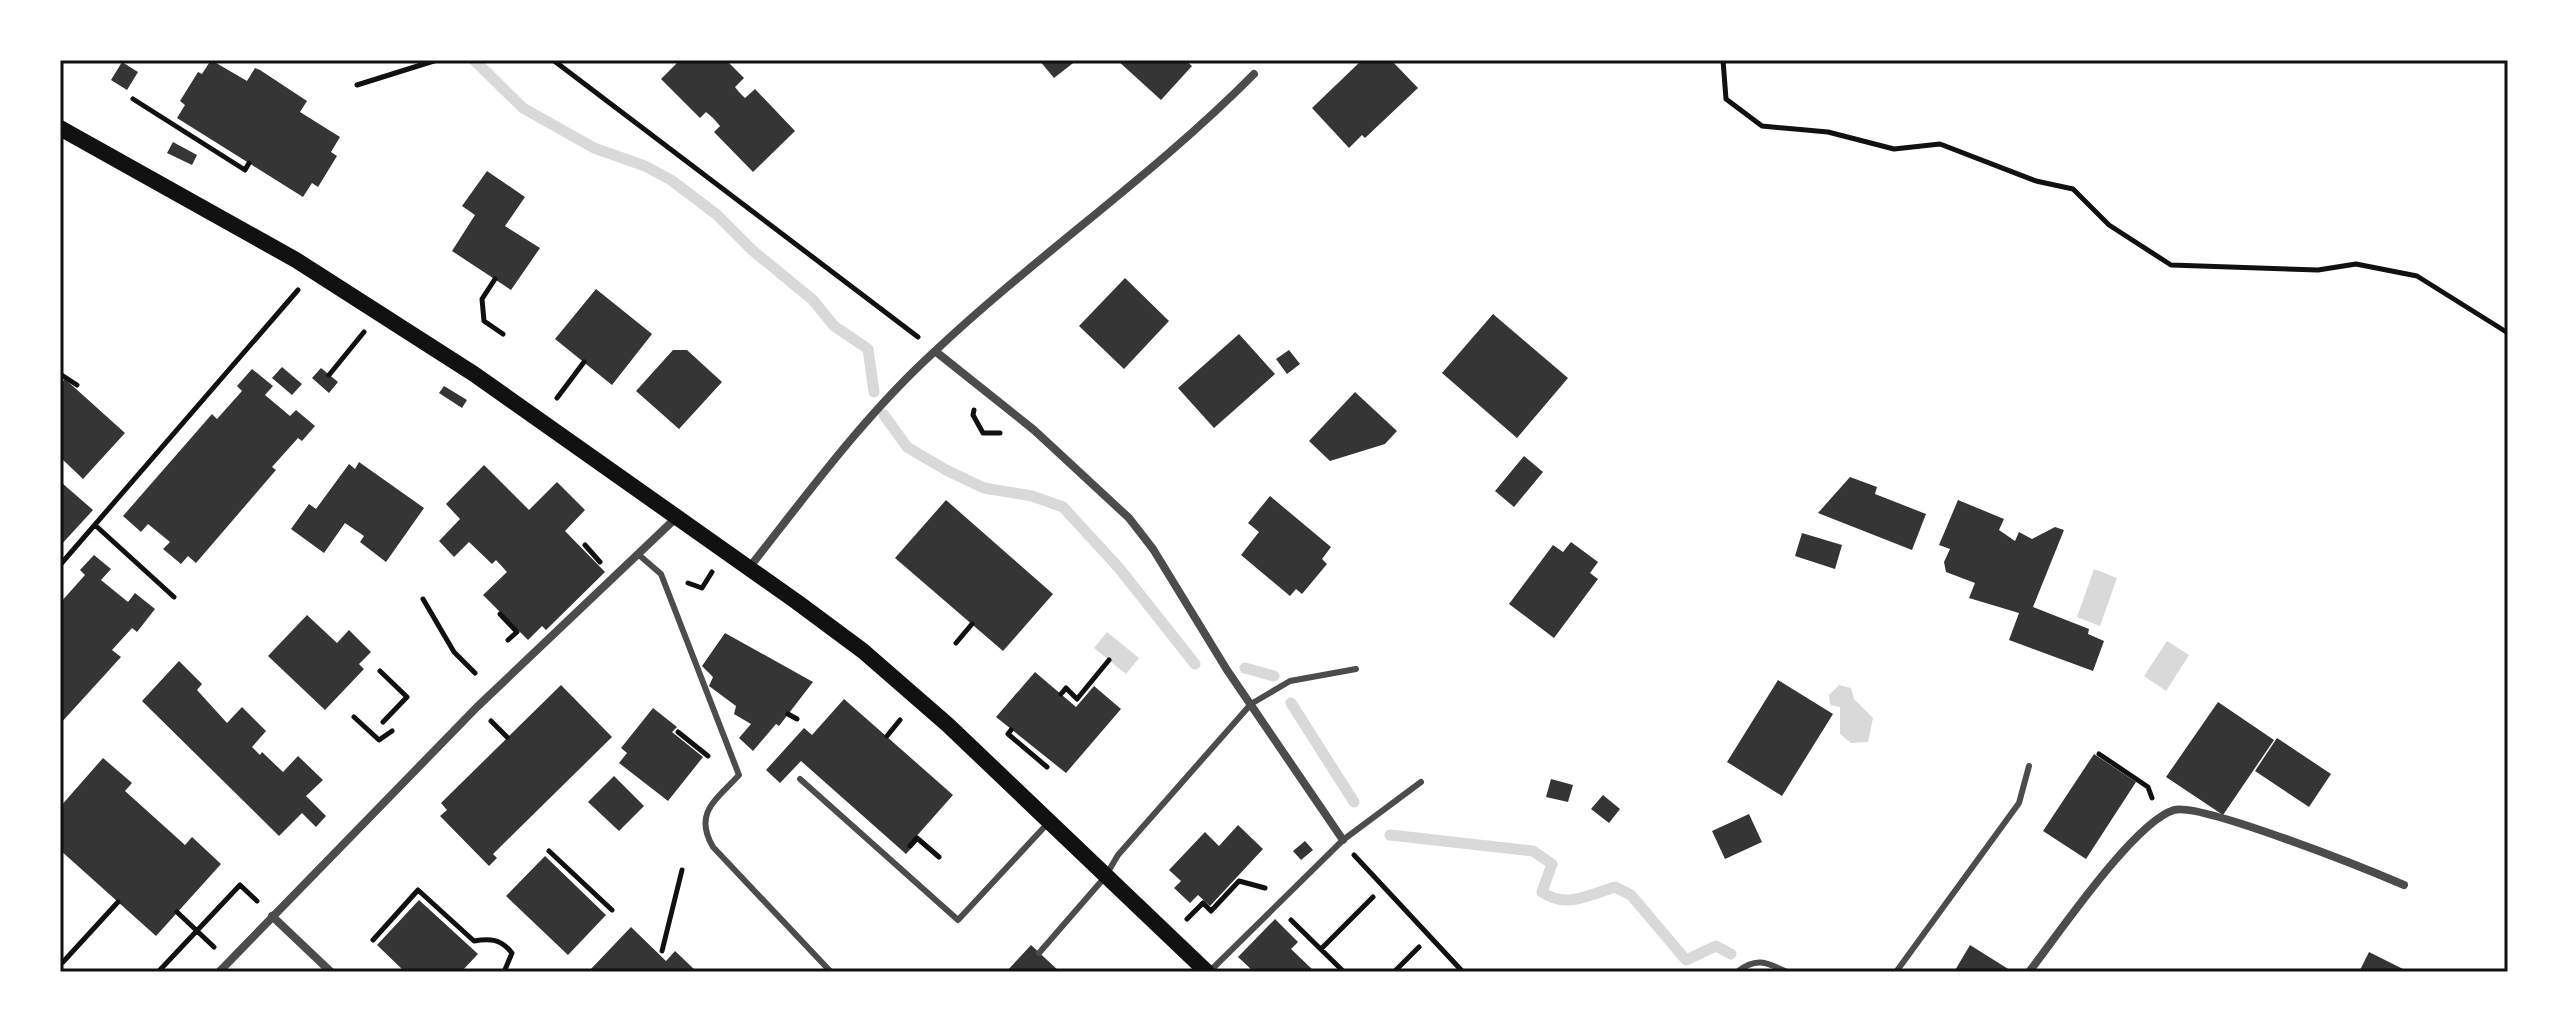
<svg xmlns="http://www.w3.org/2000/svg" width="2568" height="1032" viewBox="0 0 2568 1032" font-family="'IBM Plex Serif',serif">
<style>
.water{fill:#d9d9d9}
.lines{fill:none;stroke-linecap:round;stroke-linejoin:round}
.stream{stroke:#d9d9d9;stroke-width:11}
.building{fill:#353535}
.path{stroke:#111;stroke-width:5}
.service{stroke:#4c4c4c;stroke-width:6}
.minor{stroke:#4c4c4c;stroke-width:8}
.secondary{stroke:#111;stroke-width:16}
.neatline{fill:none;stroke:#111;stroke-width:3}
</style>
<rect width="100%" height="100%" fill="#fff"/>
<path class="water" d="M2094,569L2117,578L2100,626L2077,617Z
M1107,632L1139,658L1126,674L1094,648Z
M2167,641L2189,655L2166,691L2144,676Z
M1839,685L1851,688L1854,699L1873,718L1868,742L1851,743L1840,734V707L1830,705L1829,695Z"/>
<g class="lines">
<path class="stream" d="M474,60L523,108L594,148L645,166L671,180L716,214L752,250L813,300L834,326L868,349L874,392
M884,415L907,447L946,470L984,488L1032,496L1063,507L1119,568L1195,664
M1245,668L1274,676
M1291,703L1354,802
M1390,835L1533,851L1552,864L1542,892C1566,909 1589,895 1615,887L1631,895L1686,960L1716,946L1731,954"/>
</g>
<path class="building" d="M211,60L247,81L255,68L260,70L307,101L300,112L340,137L331,152L337,156L318,187L312,183L303,197L177,118L185,105L180,101L198,72L202,74Z
M680,60H726L744,78L735,87L739,92L745,98L755,89L795,131L753,172L714,132L720,126L713,118L706,112L700,118L661,79Z
M1039,60H1077L1054,78Z
M1117,60H1185L1192,66L1161,100Z
M1362,60H1391L1418,88L1365,138L1362,135L1349,148L1312,108Z
M122,62L138,72L127,90L111,80Z
M173,142L197,155L192,165L167,153Z
M487,171L525,197L505,226L540,248L511,290L452,251L475,215L462,206Z
M1125,278L1169,321L1124,369L1079,326Z
M596,289L652,334L612,385L555,339Z
M1493,314L1568,378L1517,438L1442,373Z
M1239,334L1275,374L1214,428L1178,388Z
M673,350H687L722,382L679,429L636,391Z
M1289,350L1300,364L1287,374L1276,359Z
M282,367L302,384L292,395L272,378Z
M321,368L338,382L329,393L312,378Z
M252,369L273,386L265,395L290,416L296,410L315,426L302,441L298,438L272,467L276,470L196,563L188,556L181,564L163,549L170,542L148,524L141,532L123,516L212,414L217,419L242,391L237,386Z
M65,379L125,433L83,479L60,457V385Z
M444,386L467,400L462,408L439,393Z
M1355,392L1397,431L1385,444L1330,461L1309,441Z
M1524,456L1543,472L1514,507L1495,491Z
M359,462L424,508L386,562L360,542L364,536L345,523L324,553L291,529L309,504L316,509L349,464L355,469Z
M484,465L529,510L557,482L585,510L565,531L605,572L546,630L542,626L528,640L483,595L507,572L496,560L492,564L469,542L454,557L439,541L460,519L446,504Z
M1850,477L1877,487L1875,494L1926,514L1912,550L1818,513Z
M62,483L93,510L60,546V485Z
M1270,496L1331,547L1322,559L1327,564L1302,594L1296,589L1290,596L1241,555L1259,532L1248,523Z
M946,500L1053,594L1003,651L895,558Z
M1958,500L2004,519L1999,530L2015,541L2019,532L2032,539L2055,527L2064,530L2033,607L2089,629L2088,634L2104,641L2093,671L2009,640L2019,613L1969,598L1975,583L1946,572L1944,562L1950,549L1939,545Z
M1802,533L1842,545L1835,569L1795,556Z
M1571,542L1598,562L1590,573L1598,579L1554,638L1509,604L1553,545L1563,552Z
M94,555L111,569L101,580L128,602L135,593L155,609L137,632L132,628L112,650L121,657L60,724V603L85,575L80,570Z
M307,615L337,643L349,630L371,652L359,664L364,669L325,710L268,656Z
M725,633L813,682L779,726L776,724L753,751L739,738L751,724L734,714L736,706L709,686L713,677L702,666Z
M179,661L202,684L197,690L227,723L242,707L266,731L252,747L260,755L262,752L283,772L298,756L323,780L306,796L326,816L316,827L302,813L279,836L142,701Z
M1035,672L1076,707L1094,686L1121,709L1066,773L996,717Z
M1778,680L1833,714L1782,796L1727,762Z
M561,685L612,737L493,854L497,858L489,866L440,816L447,810L441,803Z
M844,699L953,795L914,839L917,842L906,854L801,761L780,783L766,770L804,728L812,735Z
M2218,702L2274,740L2223,815L2166,777Z
M653,708L677,727L672,732L703,757L668,801L619,763L627,753L621,748Z
M2277,738L2331,774L2309,807L2255,771Z
M2094,754L2136,782L2086,859L2043,831Z
M103,758L132,783L125,791L185,845L192,837L221,864L156,936L60,850V807Z
M614,776L644,806L619,831L588,802Z
M1551,779L1573,785L1568,802L1546,797Z
M1603,795L1620,809L1609,823L1591,809Z
M1749,814L1762,842L1725,859L1712,831Z
M1238,825L1263,849L1210,906L1198,895L1190,903L1174,888L1181,881L1169,870L1205,832L1219,846Z
M1305,841L1313,850L1301,860L1293,851Z
M545,856L606,915L568,955L506,896Z
M419,900L478,954L461,972H405L377,945Z
M1275,919L1298,942L1291,949L1315,972H1254L1238,957Z
M631,927L666,961L675,951L695,970L593,972L590,970Z
M1031,945L1060,972H1006Z
M1970,945L2013,972H1954Z
M2369,952L2403,969L2402,972H2359Z"/>
<g class="lines">
<path class="path" d="M553,60L918,337
M1723,60L1726,99L1762,126L1828,132L1894,149L1940,144L2036,181L2073,189L2109,225L2171,265L2318,270L2356,264L2417,276L2508,333
M357,85L437,60
M133,99L245,170L249,163
M495,279L482,299L484,321L503,334
M60,374L77,385
M329,375L364,332
M557,398L584,362
M974,410L973,415L983,433H1000
M95,525L174,597
M585,545L600,562
M60,565L298,290
M688,583L702,588L712,572
M423,599L454,652L475,673
M500,614L517,632L508,640
M956,643L972,624
M380,671L407,697L383,722
M1061,694L1066,688L1077,699L1109,660
M788,714L797,719
M354,717L379,740L392,731
M491,721L507,737
M1011,730L1008,734L1047,767
M678,732L708,756
M887,736L900,720
M2099,754L2148,787L2152,798
M910,846L917,838L939,857
M549,851L612,910
M1354,855L1463,972
M177,912L214,947
M1187,919L1203,903L1211,911L1239,881L1265,888
M1291,920L1344,972
M373,940L418,890L474,941C490,938 501,939 512,953L504,972
M1321,949L1373,897
M662,951L682,870
M63,962L118,902
M158,972L240,885L257,901
M1394,972L1419,947"/>
<path class="service" d="M639,555L661,574L739,775C716,800 693,813 713,847L831,972
M800,779L958,920L1048,823
M1039,953L1105,877L1118,855L1251,704L1290,681L1356,669
M1209,972L1343,840L1421,782
M1737,972C1756,957 1766,962 1787,972
M1896,972L2019,803L2029,766"/>
<path class="minor" d="M935,351L1034,430L1129,518L1153,549L1227,670L1343,840
M749,568C808,493 864,416 934,352C1037,255 1154,175 1254,74
M272,916L331,972
M219,972L477,707L677,517
M2029,972C2057,936 2134,822 2174,810C2200,802 2369,870 2404,885"/>
<path class="secondary" d="M60,128L296,260L474,374L797,602L863,651L948,725L1207,972"/>
</g>
<rect width="2568" height="1032" fill="none" stroke="#ffffff" stroke-width="124"/>
<rect x="62" y="62" width="2444" height="908" class="neatline"/>
</svg>
